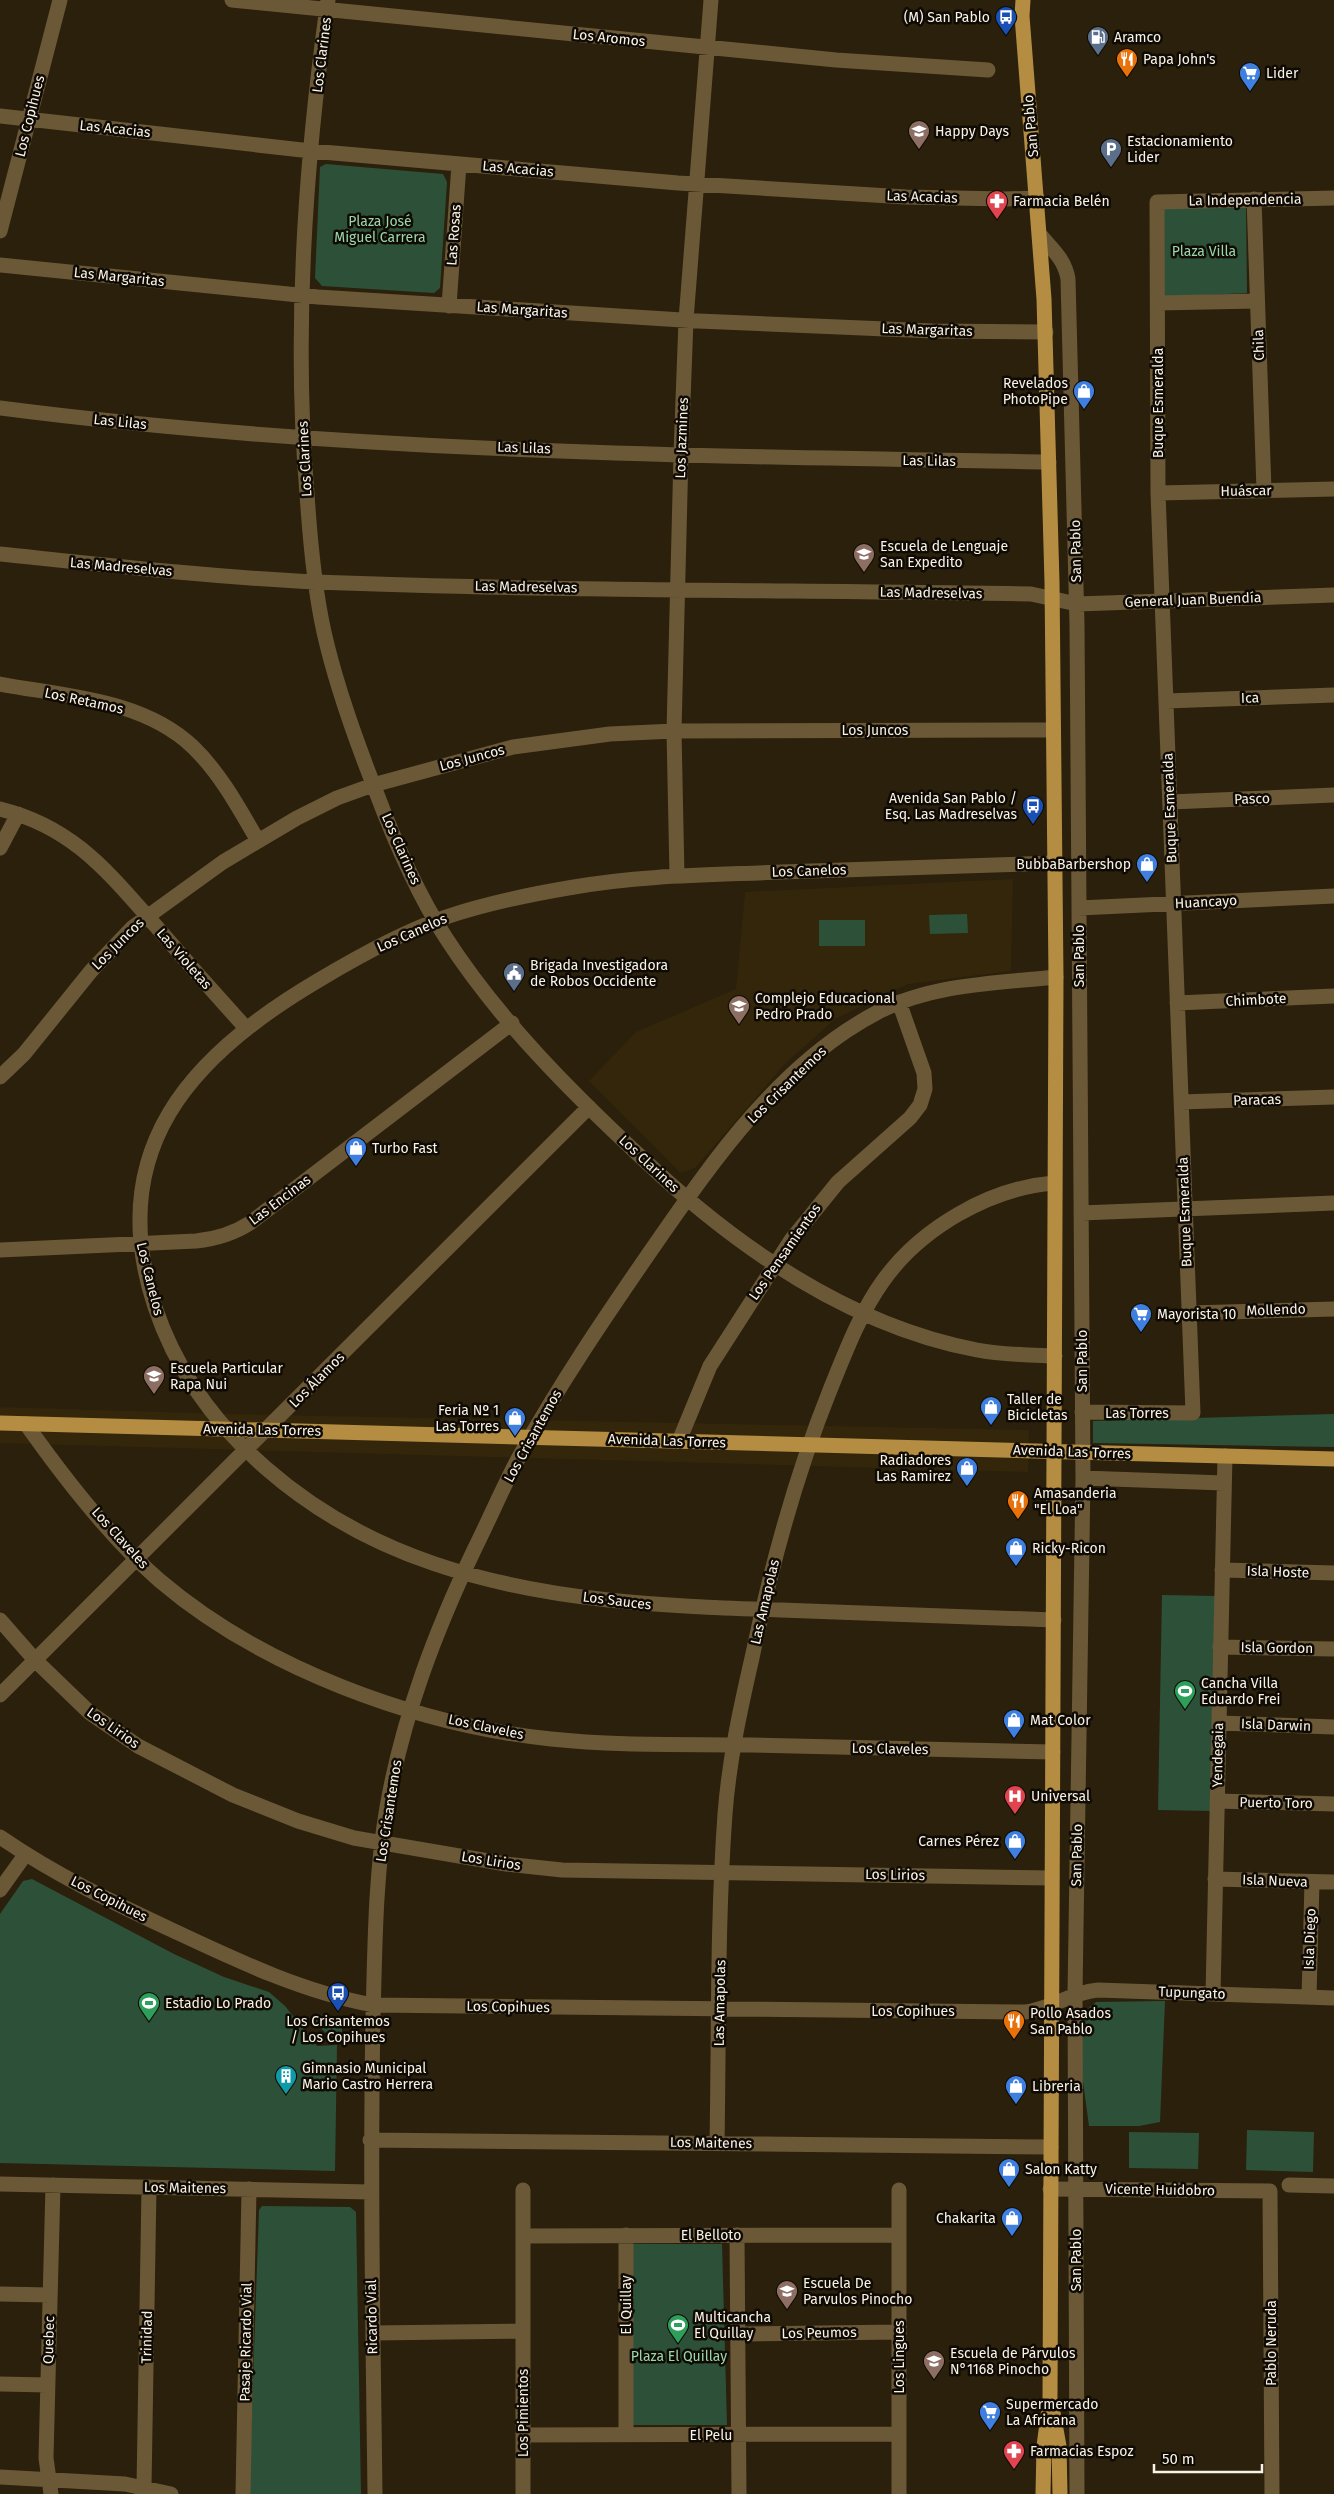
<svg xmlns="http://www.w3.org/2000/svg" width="1334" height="2494" viewBox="0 0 1334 2494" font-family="'Fira Sans',sans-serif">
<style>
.built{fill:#33260a}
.green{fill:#2d5138}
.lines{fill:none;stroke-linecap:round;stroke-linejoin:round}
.minor{stroke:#6b5837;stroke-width:15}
.major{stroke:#b48d43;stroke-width:15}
.labels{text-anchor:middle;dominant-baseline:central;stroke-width:5;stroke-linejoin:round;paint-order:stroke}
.poi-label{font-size:14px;fill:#f9f2e6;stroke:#0f0b04;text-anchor:start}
.street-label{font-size:14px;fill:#f9f2e6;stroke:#0f0b04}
.park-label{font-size:14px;fill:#99d8aa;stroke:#0f0b04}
</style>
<rect width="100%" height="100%" fill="#2a200c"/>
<path class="built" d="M1013,879L1011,971L908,984L835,1019L784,1065L695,1168L681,1173L589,1081L636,1032L736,989L745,892Z
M0,1407L226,1414L1029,1430L1028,1472L0,1443Z"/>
<path class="green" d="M326,164L443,174L447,182L440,288L434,293L322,286L315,278L320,167Z
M1246,206L1247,293L1162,297V208Z
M967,914L968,933L930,934L929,915Z
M819,920H865V946H819Z
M1334,1414V1447L1093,1443V1421Z
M1162,1595L1216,1596L1212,1811L1158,1810Z
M32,1879L174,1954L224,1977L269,1992L285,2006L317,2046L337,2045L335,2171L0,2163V1914L23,1881Z
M1165,2001L1160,2122L1139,2126H1089L1080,2060L1081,2014L1096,2002Z
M318,2014L342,2022V2037H331L313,2022Z
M1247,2130L1314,2132L1313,2172L1246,2170Z
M1129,2132L1199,2133L1198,2169L1129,2168Z
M262,2206L350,2207L356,2212L361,2494H249L259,2210Z
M632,2244H722L727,2425H633Z"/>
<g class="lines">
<path class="minor" d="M232,0L836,60L988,70
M328,0C305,163 293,330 307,494C310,540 314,587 324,632C336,686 355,738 375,789C394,840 416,892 446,938C499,1020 571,1092 642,1158C735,1246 850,1326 977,1350C1003,1355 1029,1355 1055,1356
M0,116L311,151L678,183L906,197L1005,199L1037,198
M1254,199L1264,490
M0,231L60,0
M1041,236C1053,250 1065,260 1068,279L1077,624L1083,1478L1075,1994L1077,2494
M0,265L318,297L698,321L933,331L1046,332
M1158,303L1257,301
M449,306L459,164
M0,408C347,453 699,456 1049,462
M1158,493L1334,489
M0,554C105,565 210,577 315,582C554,591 792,590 1031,594L1077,604L1334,595
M0,684C64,696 143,699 193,747C220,773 239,808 258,841
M1166,701L1334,695
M1170,802L1334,795
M0,809C73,827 107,871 155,925C185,960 215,994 246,1028
M0,848L18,814
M677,876L674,731L681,454L686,320L711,0
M1079,908L1334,896
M1177,1003L1334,996
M0,1077L24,1054L91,971L133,927L223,862L297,818L337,798L373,785L513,747L610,734L674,731L1053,730
M1181,1102L1334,1097
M1081,1213L1334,1203
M0,1250L196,1241C216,1239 233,1234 250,1223L512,1023
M1189,1313L1334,1309
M1082,1412L1193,1413L1158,493L1157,202L1334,198
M26,1424C62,1475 112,1539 159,1580C262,1668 416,1725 551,1739C617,1746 684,1744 751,1745C851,1748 952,1749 1053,1752
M679,1441L710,1366L791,1240L838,1182L910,1118L920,1105L925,1089L924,1073L899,1002
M1083,1478L1224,1483
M1222,1570L1334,1573
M0,1620L35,1660L90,1713L138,1746L233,1795L298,1821L354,1838L506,1864L562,1870L1052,1878
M1054,1620C963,1616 872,1613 781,1610C665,1606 547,1602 435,1564C313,1523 197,1433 155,1307C103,1150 191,1055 319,980C359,956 402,932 446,917C487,903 532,894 574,887C642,875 712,875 781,872C872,869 963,866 1054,863
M1220,1647L1334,1649
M0,1695L589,1107
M1219,1723L1334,1727
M1217,1801L1334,1804
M0,1837C55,1875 114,1903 174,1931C238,1961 303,1992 373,2005L1025,2012C1051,2009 1072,1992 1098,1990L1334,1998
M1215,1879L1334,1882
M0,1890L25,1855
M1213,1994L1225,1456
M1309,1997L1312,1882
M370,2140L1051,2147
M717,2144C719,2034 717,1924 725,1814C729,1761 740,1710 752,1658C771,1566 795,1477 830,1390C845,1353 860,1313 883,1281C920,1229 989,1188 1054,1183
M0,2184L370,2192
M1289,2185L1334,2186
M1050,2189L1270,2191L1272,2494
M523,2190V2494
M899,2190V2494
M626,2235V2435
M737,2235L739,2494
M523,2236L899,2235
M0,2294L50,2295
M373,2333L523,2331
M738,2334L899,2332
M0,2384L48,2385
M523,2435L899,2434
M0,2477L125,2484L171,2494
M144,2487L149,2187
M51,2494L46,2458L53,2185
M243,2494L249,2189
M375,2494C373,2335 370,2176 373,2017C375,1947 375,1877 387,1807C403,1716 435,1632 475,1548C490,1518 503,1487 519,1457C559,1385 605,1317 652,1249C713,1161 780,1063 878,1012C932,984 997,983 1056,977"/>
<path class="major" d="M1023,0L1022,16L1044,299L1052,582L1056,977L1050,2401L1044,2446L1043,2494
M0,1423L1334,1459
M1052,2407L1059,2446L1060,2494"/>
</g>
<defs>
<g id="bus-pin" transform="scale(1.125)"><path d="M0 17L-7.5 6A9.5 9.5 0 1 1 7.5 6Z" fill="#1a4fb4" stroke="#0f0b04"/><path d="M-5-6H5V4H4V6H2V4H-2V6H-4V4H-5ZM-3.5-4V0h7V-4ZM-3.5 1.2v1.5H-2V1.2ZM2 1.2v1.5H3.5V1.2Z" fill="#fff"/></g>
<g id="fuel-pin" transform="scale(1.125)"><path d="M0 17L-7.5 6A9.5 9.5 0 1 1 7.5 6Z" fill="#5c6f8a" stroke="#0f0b04"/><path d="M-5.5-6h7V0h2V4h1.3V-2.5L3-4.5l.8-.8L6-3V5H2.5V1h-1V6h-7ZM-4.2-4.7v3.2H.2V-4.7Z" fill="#fff"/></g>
<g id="restaurant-pin" transform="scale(1.125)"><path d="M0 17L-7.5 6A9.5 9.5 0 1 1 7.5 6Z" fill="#e8710a" stroke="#0f0b04"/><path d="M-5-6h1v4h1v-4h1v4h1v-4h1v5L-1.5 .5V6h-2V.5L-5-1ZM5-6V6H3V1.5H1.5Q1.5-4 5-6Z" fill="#fff"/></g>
<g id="supermarket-pin" transform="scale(1.125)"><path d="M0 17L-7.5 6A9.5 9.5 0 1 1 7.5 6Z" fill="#3f7fe0" stroke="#0f0b04"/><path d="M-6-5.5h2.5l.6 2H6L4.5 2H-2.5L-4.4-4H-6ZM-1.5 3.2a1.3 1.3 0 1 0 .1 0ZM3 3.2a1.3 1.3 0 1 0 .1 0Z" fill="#fff"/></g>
<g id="school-pin" transform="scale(1.125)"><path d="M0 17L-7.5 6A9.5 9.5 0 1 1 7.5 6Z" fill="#8d6e63" stroke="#0f0b04"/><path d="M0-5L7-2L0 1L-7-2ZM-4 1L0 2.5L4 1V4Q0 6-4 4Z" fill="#fff"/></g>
<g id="parking-pin" transform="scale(1.125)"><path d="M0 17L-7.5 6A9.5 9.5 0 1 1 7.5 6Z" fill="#5c6f8a" stroke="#0f0b04"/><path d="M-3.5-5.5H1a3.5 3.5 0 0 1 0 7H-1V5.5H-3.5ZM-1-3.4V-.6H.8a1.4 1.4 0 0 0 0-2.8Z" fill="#fff"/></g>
<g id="pharmacy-pin" transform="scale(1.125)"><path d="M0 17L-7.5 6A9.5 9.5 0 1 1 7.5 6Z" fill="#e0444e" stroke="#0f0b04"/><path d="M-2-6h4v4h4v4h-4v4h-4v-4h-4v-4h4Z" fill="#fff"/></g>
<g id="shop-pin" transform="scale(1.125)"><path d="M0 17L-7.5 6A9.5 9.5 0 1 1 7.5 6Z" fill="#3f7fe0" stroke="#0f0b04"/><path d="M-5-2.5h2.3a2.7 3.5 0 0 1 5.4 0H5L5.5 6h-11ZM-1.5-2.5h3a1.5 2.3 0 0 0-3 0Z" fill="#fff"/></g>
<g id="civic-pin" transform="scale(1.125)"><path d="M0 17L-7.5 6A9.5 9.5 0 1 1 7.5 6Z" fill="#5c6f8a" stroke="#0f0b04"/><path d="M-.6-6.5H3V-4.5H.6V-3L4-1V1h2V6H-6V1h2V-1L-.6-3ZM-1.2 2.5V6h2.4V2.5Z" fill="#fff"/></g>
<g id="stadium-pin" transform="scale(1.125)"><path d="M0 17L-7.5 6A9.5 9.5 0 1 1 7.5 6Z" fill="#2e9e5b" stroke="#0f0b04"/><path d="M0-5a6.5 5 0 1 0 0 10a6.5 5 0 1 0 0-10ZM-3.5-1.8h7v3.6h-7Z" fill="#fff"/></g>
<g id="hospital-pin" transform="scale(1.125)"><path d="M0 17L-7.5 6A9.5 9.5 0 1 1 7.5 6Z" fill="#e0444e" stroke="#0f0b04"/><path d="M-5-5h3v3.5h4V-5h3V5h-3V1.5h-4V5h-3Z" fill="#fff"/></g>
<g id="building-pin" transform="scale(1.125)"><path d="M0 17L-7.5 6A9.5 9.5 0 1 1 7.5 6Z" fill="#0f9aa8" stroke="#0f0b04"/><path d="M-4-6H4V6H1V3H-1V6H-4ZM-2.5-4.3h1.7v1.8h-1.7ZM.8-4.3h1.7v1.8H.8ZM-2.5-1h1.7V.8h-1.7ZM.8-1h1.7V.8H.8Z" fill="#fff"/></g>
</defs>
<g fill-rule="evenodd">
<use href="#bus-pin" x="1006" y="17"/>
<use href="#fuel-pin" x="1098" y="37"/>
<use href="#restaurant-pin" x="1127" y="59"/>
<use href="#supermarket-pin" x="1250" y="73"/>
<use href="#school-pin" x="919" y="131"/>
<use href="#parking-pin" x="1111" y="149"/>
<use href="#pharmacy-pin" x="997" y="201"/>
<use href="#shop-pin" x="1084" y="391"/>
<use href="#school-pin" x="864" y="554"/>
<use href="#bus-pin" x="1033" y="806"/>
<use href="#shop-pin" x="1147" y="864"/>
<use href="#civic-pin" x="514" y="973"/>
<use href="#school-pin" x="739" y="1006"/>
<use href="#shop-pin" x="356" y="1148"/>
<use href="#supermarket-pin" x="1141" y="1314"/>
<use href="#school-pin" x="154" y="1376"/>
<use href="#shop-pin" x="991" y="1407"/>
<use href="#shop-pin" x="515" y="1418"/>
<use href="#shop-pin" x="967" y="1468"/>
<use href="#restaurant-pin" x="1018" y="1501"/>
<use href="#shop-pin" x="1016" y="1548"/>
<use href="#stadium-pin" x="1185" y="1691"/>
<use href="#shop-pin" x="1014" y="1720"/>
<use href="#hospital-pin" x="1015" y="1796"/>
<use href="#shop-pin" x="1015" y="1841"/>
<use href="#bus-pin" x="338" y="1993"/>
<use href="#stadium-pin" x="149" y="2003"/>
<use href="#restaurant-pin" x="1014" y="2021"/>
<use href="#building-pin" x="286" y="2076"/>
<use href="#shop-pin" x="1016" y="2086"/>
<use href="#shop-pin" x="1009" y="2169"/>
<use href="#shop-pin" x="1012" y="2218"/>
<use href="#school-pin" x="787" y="2291"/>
<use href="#stadium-pin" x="678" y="2325"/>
<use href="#school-pin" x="934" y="2361"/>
<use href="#supermarket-pin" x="990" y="2412"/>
<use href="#pharmacy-pin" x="1014" y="2451"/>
</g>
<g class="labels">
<g class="poi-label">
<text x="990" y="17" text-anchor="end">(M) San Pablo</text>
<text x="1114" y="37">Aramco</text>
<text x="1143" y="59">Papa John's</text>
<text x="1266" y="73">Lider</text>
<text x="935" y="131">Happy Days</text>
<text x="1127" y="141">Estacionamiento<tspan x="1127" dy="16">Lider</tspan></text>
<text x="1013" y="201">Farmacia Belén</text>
<text x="1068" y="383" text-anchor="end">Revelados<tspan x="1068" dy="16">PhotoPipe</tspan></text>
<text x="880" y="546">Escuela de Lenguaje<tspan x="880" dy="16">San Expedito</tspan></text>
<text x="1017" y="798" text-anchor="end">Avenida San Pablo /<tspan x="1017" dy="16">Esq. Las Madreselvas</tspan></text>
<text x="1131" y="864" text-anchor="end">BubbaBarbershop</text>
<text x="530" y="965">Brigada Investigadora<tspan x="530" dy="16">de Robos Occidente</tspan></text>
<text x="755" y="998">Complejo Educacional<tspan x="755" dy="16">Pedro Prado</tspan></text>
<text x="372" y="1148">Turbo Fast</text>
<text x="1157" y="1314">Mayorista 10</text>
<text x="170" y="1368">Escuela Particular<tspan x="170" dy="16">Rapa Nui</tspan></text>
<text x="1007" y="1399">Taller de<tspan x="1007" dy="16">Bicicletas</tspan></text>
<text x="499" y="1410" text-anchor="end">Feria Nº 1<tspan x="499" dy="16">Las Torres</tspan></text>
<text x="951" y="1460" text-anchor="end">Radiadores<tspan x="951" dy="16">Las Ramirez</tspan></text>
<text x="1034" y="1493">Amasanderia<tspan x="1034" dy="16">"El Loa"</tspan></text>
<text x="1032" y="1548">Ricky-Ricon</text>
<text x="1201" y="1683">Cancha Villa<tspan x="1201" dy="16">Eduardo Frei</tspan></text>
<text x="1030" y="1720">Mat Color</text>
<text x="1031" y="1796">Universal</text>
<text x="999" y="1841" text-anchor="end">Carnes Pérez</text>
<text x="165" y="2003">Estadio Lo Prado</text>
<text x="1030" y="2013">Pollo Asados<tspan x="1030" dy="16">San Pablo</tspan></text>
<text x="338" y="2021" text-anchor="middle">Los Crisantemos<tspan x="338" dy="16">/ Los Copihues</tspan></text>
<text x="302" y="2068">Gimnasio Municipal<tspan x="302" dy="16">Mario Castro Herrera</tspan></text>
<text x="1032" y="2086">Libreria</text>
<text x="1025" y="2169">Salon Katty</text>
<text x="996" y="2218" text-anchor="end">Chakarita</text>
<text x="803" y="2283">Escuela De<tspan x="803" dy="16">Parvulos Pinocho</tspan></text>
<text x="694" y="2317">Multicancha<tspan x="694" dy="16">El Quillay</tspan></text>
<text x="950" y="2353">Escuela de Párvulos<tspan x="950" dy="16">N°1168 Pinocho</tspan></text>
<text x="1006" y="2404">Supermercado<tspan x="1006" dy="16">La Africana</tspan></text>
<text x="1030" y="2451">Farmacias Espoz</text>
</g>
<g class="street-label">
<text transform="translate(609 38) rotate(6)">Los Aromos</text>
<text transform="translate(322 55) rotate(-83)">Los Clarines</text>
<text transform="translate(30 116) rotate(-76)">Los Copihues</text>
<text transform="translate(1031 126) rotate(-95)">San Pablo</text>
<text transform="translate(115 129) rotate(6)">Las Acacias</text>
<text transform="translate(518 169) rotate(5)">Las Acacias</text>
<text transform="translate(922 197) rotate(2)">Las Acacias</text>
<text transform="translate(1245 200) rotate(-1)">La Independencia</text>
<text transform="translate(454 235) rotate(-86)">Las Rosas</text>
<text transform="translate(119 277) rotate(6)">Las Margaritas</text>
<text transform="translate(522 310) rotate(4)">Las Margaritas</text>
<text transform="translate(927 330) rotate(2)">Las Margaritas</text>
<text transform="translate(1259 345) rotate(-92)">Chila</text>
<text transform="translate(1158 403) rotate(-90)">Buque Esmeralda</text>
<text transform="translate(120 422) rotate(6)">Las Lilas</text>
<text transform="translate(682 438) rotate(-88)">Los Jazmines</text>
<text transform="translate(524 448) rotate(2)">Las Lilas</text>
<text transform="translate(305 459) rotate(-93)">Los Clarines</text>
<text transform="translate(929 461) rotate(1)">Las Lilas</text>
<text transform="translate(1246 491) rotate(-1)">Huáscar</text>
<text transform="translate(1076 551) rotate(-91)">San Pablo</text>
<text transform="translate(121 567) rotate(5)">Las Madreselvas</text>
<text transform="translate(526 587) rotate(1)">Las Madreselvas</text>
<text transform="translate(931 593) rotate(1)">Las Madreselvas</text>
<text transform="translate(1193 600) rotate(-2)">General Juan Buendía</text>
<text transform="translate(1250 698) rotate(-2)">Ica</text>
<text transform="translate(84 701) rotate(12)">Los Retamos</text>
<text x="875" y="730">Los Juncos</text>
<text transform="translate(472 758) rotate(-15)">Los Juncos</text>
<text transform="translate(1252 799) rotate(-2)">Pasco</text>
<text transform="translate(1170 808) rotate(-92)">Buque Esmeralda</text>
<text transform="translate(401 849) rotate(66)">Los Clarines</text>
<text transform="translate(809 871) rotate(-2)">Los Canelos</text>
<text transform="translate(1206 902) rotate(-3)">Huancayo</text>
<text transform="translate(412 933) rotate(-24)">Los Canelos</text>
<text transform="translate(118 944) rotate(-45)">Los Juncos</text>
<text transform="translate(1079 956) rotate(-90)">San Pablo</text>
<text transform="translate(184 959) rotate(49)">Las Violetas</text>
<text transform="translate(1256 1000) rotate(-3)">Chimbote</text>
<text transform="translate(787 1085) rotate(-44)">Los Crisantemos</text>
<text transform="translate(1257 1100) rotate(-2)">Paracas</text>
<text transform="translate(649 1164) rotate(43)">Los Clarines</text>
<text transform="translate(280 1200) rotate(-37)">Las Encinas</text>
<text transform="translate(1185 1212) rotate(-92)">Buque Esmeralda</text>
<text transform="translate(785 1252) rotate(-55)">Los Pensamientos</text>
<text transform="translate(150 1279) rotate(76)">Los Canelos</text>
<text transform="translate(1276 1310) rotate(-2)">Mollendo</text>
<text transform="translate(1082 1361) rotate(-90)">San Pablo</text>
<text transform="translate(317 1380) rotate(-45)">Los Álamos</text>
<text x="1137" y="1413">Las Torres</text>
<text transform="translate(262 1430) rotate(1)">Avenida Las Torres</text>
<text transform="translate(533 1436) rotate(-61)">Los Crisantemos</text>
<text transform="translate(667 1441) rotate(2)">Avenida Las Torres</text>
<text transform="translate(1072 1452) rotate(2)">Avenida Las Torres</text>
<text transform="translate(120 1538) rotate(48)">Los Claveles</text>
<text transform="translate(1278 1572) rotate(2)">Isla Hoste</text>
<text transform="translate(617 1601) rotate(7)">Los Sauces</text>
<text transform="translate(765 1602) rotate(-77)">Las Amapolas</text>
<text transform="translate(1277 1648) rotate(1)">Isla Gordon</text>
<text transform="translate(1276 1725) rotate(2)">Isla Darwin</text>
<text transform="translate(486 1727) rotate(12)">Los Claveles</text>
<text transform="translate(113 1728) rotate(35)">Los Lirios</text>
<text transform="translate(890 1749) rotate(1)">Los Claveles</text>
<text transform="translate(1218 1755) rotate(-89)">Yendegaia</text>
<text transform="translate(1276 1803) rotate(1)">Puerto Toro</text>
<text transform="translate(389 1811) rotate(-81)">Los Crisantemos</text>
<text transform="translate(1077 1855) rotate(-89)">San Pablo</text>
<text transform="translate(491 1861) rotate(9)">Los Lirios</text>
<text transform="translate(895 1875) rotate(1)">Los Lirios</text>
<text transform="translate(1275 1881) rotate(2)">Isla Nueva</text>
<text transform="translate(109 1899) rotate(27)">Los Copihues</text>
<text transform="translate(1310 1939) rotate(-88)">Isla Diego</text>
<text transform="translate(1192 1993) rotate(2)">Tupungato</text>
<text transform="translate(720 2003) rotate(-89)">Las Amapolas</text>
<text transform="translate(508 2007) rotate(1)">Los Copihues</text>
<text x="913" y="2011">Los Copihues</text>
<text transform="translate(711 2143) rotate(1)">Los Maitenes</text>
<text transform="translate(185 2188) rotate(1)">Los Maitenes</text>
<text transform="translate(1160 2190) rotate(1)">Vicente Huidobro</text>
<text x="711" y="2235">El Belloto</text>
<text transform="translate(1076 2260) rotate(-90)">San Pablo</text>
<text transform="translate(626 2305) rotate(-90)">El Quillay</text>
<text transform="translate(372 2317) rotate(-91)">Ricardo Vial</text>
<text transform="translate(819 2333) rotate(-1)">Los Peumos</text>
<text transform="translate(147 2337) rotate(-89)">Trinidad</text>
<text transform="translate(49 2340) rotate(-88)">Quebec</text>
<text transform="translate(246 2342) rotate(-89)">Pasaje Ricardo Vial</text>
<text transform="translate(1271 2343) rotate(-90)">Pablo Neruda</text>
<text transform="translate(899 2357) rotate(-90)">Los Lingues</text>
<text transform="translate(523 2413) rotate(-90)">Los Pimientos</text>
<text x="711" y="2435">El Pelu</text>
</g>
<g class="park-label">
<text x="380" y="221">Plaza José<tspan x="380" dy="16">Miguel Carrera</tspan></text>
<text x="1204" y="251">Plaza Villa</text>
<text x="679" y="2356">Plaza El Quillay</text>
</g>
</g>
<path d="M1154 2464v8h108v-8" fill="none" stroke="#f9f2e6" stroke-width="2.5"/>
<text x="1162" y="2464" font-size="15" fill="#f9f2e6" stroke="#0f0b04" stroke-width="4" paint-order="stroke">50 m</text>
</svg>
